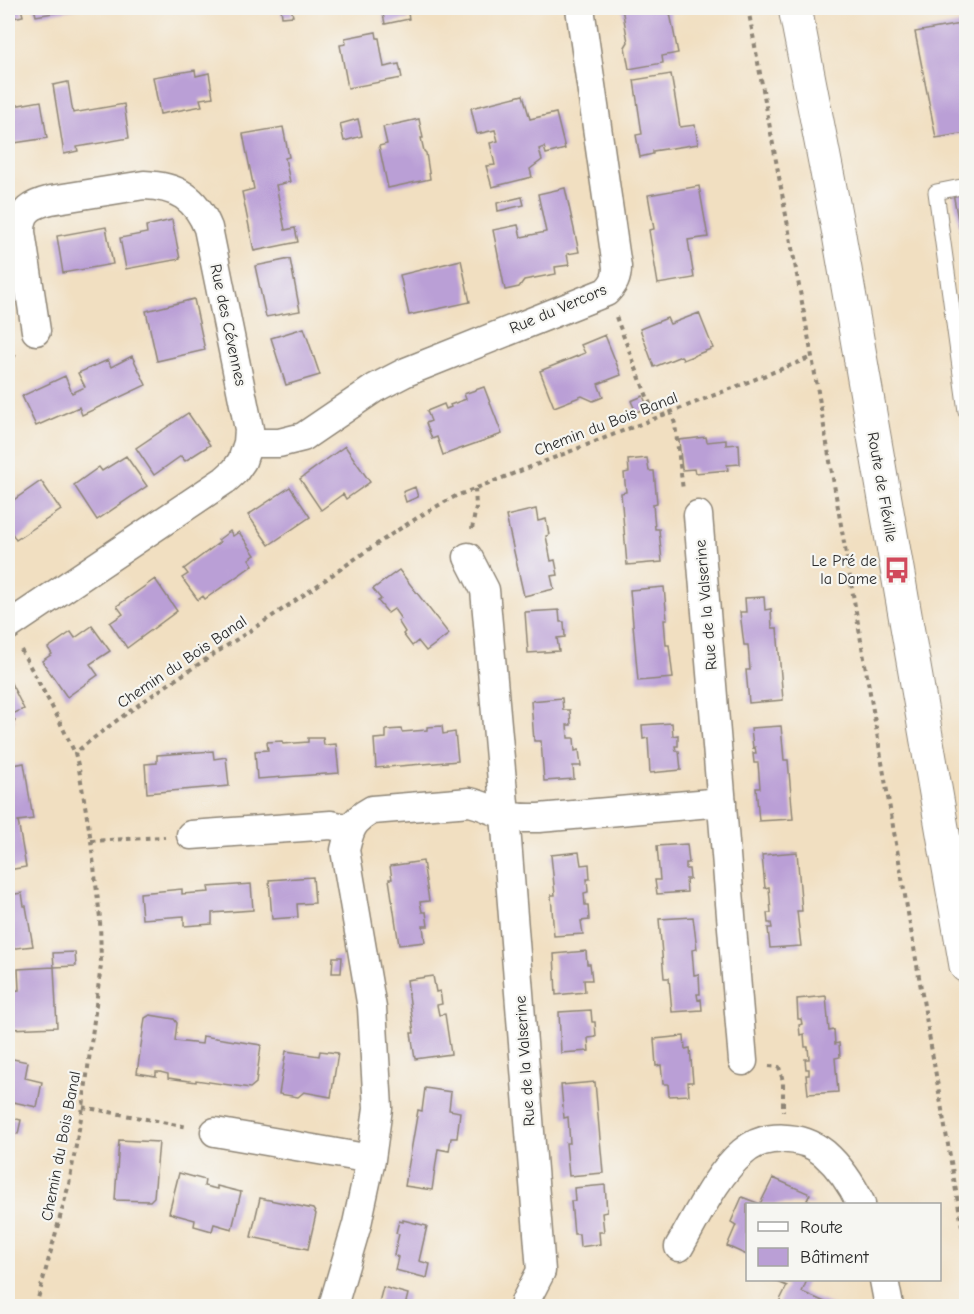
<svg xmlns="http://www.w3.org/2000/svg" width="974" height="1314" viewBox="0 0 974 1314" font-family="'Comic Neue',sans-serif">
<style>
.building{fill:#ba9fd6}
.lines{fill:none;stroke-linecap:round;stroke-linejoin:round}
.service-casing{stroke:#8e8576;stroke-width:17}
.minor-casing{stroke:#8e8576;stroke-width:31}
.tertiary-casing{stroke:#8e8576;stroke-width:35}
.path{stroke:#8e8576;stroke-width:4;stroke-dasharray:4.5 4.5;stroke-linecap:butt}
.service{stroke:#fff;stroke-width:15}
.minor{stroke:#fff;stroke-width:28}
.tertiary{stroke:#fff;stroke-width:33}
.labels{text-anchor:middle;dominant-baseline:central;stroke-width:4.5;stroke-linejoin:round;paint-order:stroke}
.street-label{font-size:16px;fill:#2b2b2b;stroke:#f6f6f2}
.poi-label{font-size:16px;fill:#2b2b2b;stroke:#f6f6f2;text-anchor:end}
</style>
<rect width="100%" height="100%" fill="#f6f6f2"/>
<filter id="ink" filterUnits="userSpaceOnUse"><feTurbulence type="fractalNoise" baseFrequency=".0167" numOctaves="2"/><feDisplacementMap in="SourceGraphic" scale="12" xChannelSelector="R" yChannelSelector="G"/><feConvolveMatrix kernelMatrix="1 2 1 2 8 2 1 2 1" color-interpolation-filters="sRGB"/></filter>
<filter id="wash" filterUnits="userSpaceOnUse"><feTurbulence type="fractalNoise" baseFrequency=".008" numOctaves="4" result="noise"/><feDisplacementMap in="SourceGraphic" scale="24" xChannelSelector="R" yChannelSelector="G"/><feGaussianBlur stdDeviation="1.35" result="paint"/><feColorMatrix in="noise" values="0 0 0 0 0 0 0 0 0 0 0 0 0 0 0 0 0 1.4 0 .05"/><feComposite in="paint" operator="in"/></filter>
<g filter="url(#wash)">
<rect width="100%" height="100%" fill="#f1dfc1"/>
<g id="blocks">
<path class="building" d="M8,8H21L23,16L8,19Z
M34,8H75L76,9L36,16Z
M281,8H291L293,16L282,17Z
M392,8H407L409,19L385,24L382,9Z
M622,8H669L678,53L662,56L663,63L629,69L625,47L628,42Z
M966,23V133L936,138L915,32Z
M376,32L377,38H379L384,67L399,64L402,78L348,88L340,45L346,44L345,38Z
M195,70L196,76L209,73L213,97L200,99L202,106L160,114L153,77Z
M671,74L680,127L695,125L698,144L653,151V154L640,157L636,135L642,134L634,80Z
M68,82L73,113L124,104L129,138L77,147L78,151L64,154L53,85Z
M523,95L530,119L556,113L565,149L546,154L544,147L539,149L542,160L530,169L532,177L492,187L486,166L495,165L490,143L498,141L495,130L477,134L471,108Z
M41,101L47,138L8,144V107Z
M358,119L362,136L344,141L340,124Z
M419,119L423,138H421L424,151L426,153L430,179L388,188L379,146L387,144L383,127Z
M283,127L289,157L285,158L290,182L276,185L285,230L295,228L298,242L254,251L242,192L254,189L243,134Z
M699,186L708,237L688,240L694,278L658,284L649,230L654,229L648,195Z
M565,188L579,252L567,254L569,265L555,267L556,274L524,280L519,287L505,290L493,230L518,225L521,237L546,232L538,194Z
M966,190V257H965L953,193Z
M522,197L524,205L498,211L497,203Z
M172,220L180,259L126,269L120,238L147,233L146,226Z
M106,227L113,264L63,273L57,236Z
M290,259L300,311L266,317L255,266Z
M461,260L470,302L409,315L400,275Z
M194,299L205,350L157,361L146,311Z
M699,313L713,348L683,360L681,356L654,367L640,329L667,318L670,324Z
M304,328L320,375L286,385L271,338Z
M605,335L621,375L598,384L603,397L593,401L582,396L554,407L540,371L585,353L581,345Z
M132,356L146,385L82,415L79,407L36,426L22,396L65,376L72,393L85,387L78,373L108,360L111,367Z
M484,387L502,434L443,455L437,437L432,439L426,423L431,421L427,411L444,404L446,409L451,407L450,405L466,399L464,394Z
M643,396L648,408L636,412L631,401Z
M188,413L210,445L185,461L181,456L154,475L136,448Z
M706,437L707,442L726,440V445L739,444L740,464L727,465L728,470L695,473L694,469L682,470L679,440Z
M345,446L370,482L346,499L343,494L321,510L300,479Z
M126,456L147,486L97,520L74,485L99,467L102,471Z
M647,458L649,471H654L657,503L653,504L655,529H659L662,562L627,565L621,493L626,492L624,473L629,472L628,460Z
M41,481L61,510L16,540L8,526V504Z
M290,487L310,517L269,545L248,515Z
M415,487L418,497L406,502L403,492Z
M536,509L538,521L546,519L549,535L546,536L551,561L555,560L558,575L551,576L554,589L524,596L506,516Z
M230,531L233,536L239,532L255,555L249,559L253,565L205,599L203,596L198,600L182,578L188,574L184,569L220,542L218,540Z
M399,570L449,634L426,651L418,641L412,646L403,634L405,632L398,621L401,619L394,609L388,613L378,601L381,599L373,589Z
M155,579L177,611L127,648L110,623L123,614L117,606Z
M664,587L667,620H664L666,645H669L673,678L638,681L630,590Z
M764,597L765,610L771,609L772,628H777L783,700L749,703L746,670H750L748,645H744L740,612H746L745,598Z
M559,610L560,622H564L565,637L557,638L559,651L528,653L525,612Z
M92,626L110,651L90,664L98,675L67,697L42,661L52,654L48,648L71,632L75,638Z
M8,677L24,709L12,714L15,721L8,725Z
M562,698L563,710H570L571,725H567L568,738H574L575,751L579,750L581,766H573L574,779L544,781L541,741H534L531,701Z
M672,723L673,736L678,735V746H675L676,751H679L681,770L650,773L648,738L643,739L642,725Z
M442,726L443,734L455,732L458,761L376,768L374,739L386,738V730L401,729L402,732L427,730V727Z
M781,726L784,760H788L793,819L759,821L756,788H760L758,763H754L753,753H756L755,747L753,748L751,728Z
M308,738H323L324,745L336,744L339,773L257,779L255,751L268,750L267,742L282,741L283,744L308,742Z
M213,751L214,759L226,757L229,786L147,793L145,764L157,763V755Z
M24,763L33,819L18,821L26,867L8,870V766Z
M687,844L689,863H686V869H689L690,879H686L687,892L657,894L655,880H660L657,846Z
M579,852L581,865L589,864L590,879H587L588,892L584,893L585,905H588L589,920L581,921L583,934L554,936L551,895H555L551,855Z
M797,852L802,911H797L801,946L770,948L768,928H772L771,923H768L767,913H771L769,887L765,888L762,855Z
M423,861L429,901L420,902L422,912H426L428,926H423L425,942L399,945L389,879H392L390,866Z
M313,877L315,903L297,904L298,917L272,919L269,880Z
M251,884L253,910L212,913V924L184,926V916L142,919L140,893L182,889V894L209,892L208,887Z
M22,893L24,906H26L33,946L8,949V895Z
M693,917L697,949L692,950L694,975L699,974L700,994H697L698,1000L701,999L702,1010L672,1012L669,978H664L659,919Z
M586,951L587,964H590L592,980H584L585,992L556,995L554,954Z
M75,952L76,966L54,967L53,953Z
M333,957H342L341,973H332Z
M54,967L57,1027L10,1029L8,1002H11V991L19,990L18,969Z
M433,976L436,992L440,991L442,1004L437,1005L439,1015L445,1014L451,1054L415,1059L411,1033H414L407,980Z
M826,996L829,1031L834,1030L835,1044L839,1043L840,1057L835,1058L838,1092L808,1094L806,1075H809V1069H806L805,1059H809L808,1047H805L804,1034L800,1035L799,1025L802,1024L801,1019H798L797,999Z
M591,1010L592,1022H595L596,1037L588,1038L589,1051L561,1053L559,1012Z
M150,1015L174,1019L177,1023L175,1041L202,1044L203,1036L261,1045L256,1083L250,1088L196,1080V1082L168,1078V1074L160,1072H156V1076L137,1073L145,1018Z
M684,1036L685,1049L690,1048L693,1082H688L689,1095L669,1096L668,1084H663L661,1065L656,1066L654,1039Z
M286,1051L319,1056L320,1051L338,1053L331,1097L304,1092L298,1097L279,1094Z
M8,1058L28,1062L25,1078L42,1082L37,1107L8,1101Z
M595,1082L603,1173L569,1176L566,1143H570L568,1117L564,1118L561,1085Z
M425,1088L451,1092L449,1110L460,1112L457,1138H451L449,1151L438,1149L432,1190L405,1186L418,1110L422,1111Z
M8,1117L21,1120L18,1134L12,1133L8,1148Z
M119,1140L159,1142L154,1197L150,1201L115,1200Z
M179,1173L205,1180L204,1186L217,1189V1186L241,1192L232,1229L214,1224L212,1231L194,1226L195,1220L169,1213Z
M773,1178L810,1194L807,1200L815,1204H760Z
M605,1185L607,1212L602,1213L604,1232H599L600,1244L580,1247L579,1234H574L571,1201H575L574,1188Z
M742,1197L760,1204H747V1255L727,1246L736,1225L731,1222Z
M260,1198L313,1209L316,1214L308,1249L251,1237Z
M403,1220L427,1226L419,1261L430,1264L427,1278L395,1270L398,1257L394,1255L399,1234L396,1233L399,1221L403,1222Z
M773,1280H807L802,1292L834,1306H777L787,1286Z
M383,1287L408,1294L405,1306H378Z"/>
</g>
</g>
<g filter="url(#ink)">
<use href="#blocks" fill-opacity="0" stroke="#8e8576" stroke-width="1.5"/>
<g class="lines">
<g class="service-casing">
<path id="service" d="M966,411L936,192L966,186"/>
</g>
<g class="minor-casing">
<path id="minor" d="M248,443H279L303,437L375,388L406,372L606,292C614,284 617,278 617,267L580,8
M698,515L743,1061
M468,557L485,590L505,815L541,1271L525,1302
M8,626L225,480L235,471L242,461L248,443L249,429L208,228C196,198 177,186 144,185L51,200C31,205 21,210 21,232L36,331
M191,835L331,825L350,829
M215,1132L371,1159
M679,1247C698,1215 715,1176 743,1152C764,1133 802,1135 824,1153C840,1167 852,1185 861,1204
M884,1280L889,1306
M333,1306L357,1224L371,1159L378,1108L372,1008L345,850C350,828 352,821 372,810L470,802C483,805 493,811 506,815C516,819 528,818 539,818L722,802"/>
</g>
<g class="tertiary-casing">
<path id="tertiary" d="M795,8L838,229L966,966"/>
</g>
<path class="path" d="M748,8L812,357L966,1249
M616,317L655,417
M8,366L17,351
M671,411L675,424L683,490
M472,529L476,507L475,488
M21,650L56,714L75,753
M91,841L165,837
M769,1066L779,1067L783,1081V1112
M83,1107L188,1127
M36,1306L69,1184L83,1107L101,965L100,918L91,841L79,769L75,753C143,697 219,652 292,603C346,566 398,526 456,496L812,357"/>
<use href="#service" class="service"/>
<use href="#minor" class="minor"/>
<use href="#tertiary" class="tertiary"/>
</g>
</g>
<defs>
<g id="bus-bare" transform="scale(2.07)"><path d="M-5-6H5V4H4V6H2V4H-2V6H-4V4H-5ZM-3.5-4V0h7V-4ZM-3.5 1.2v1.5H-2V1.2ZM2 1.2v1.5H3.5V1.2Z" fill="#d1495b" stroke="#f6f6f2" stroke-width="2.5" paint-order="stroke"/></g>
</defs>
<g fill-rule="evenodd">
<use href="#bus-bare" x="897" y="570"/>
</g>
<g class="labels">
<g class="street-label">
<text transform="translate(558 309) rotate(-23)">Rue du Vercors</text>
<text transform="translate(228 325) rotate(78)">Rue des Cévennes</text>
<text transform="translate(606 424) rotate(-21)">Chemin du Bois Banal</text>
<text transform="translate(882 487) rotate(80)">Route de Fléville</text>
<text transform="translate(706 605) rotate(-95)">Rue de la Valserine</text>
<text transform="translate(182 662) rotate(-34)">Chemin du Bois Banal</text>
<text transform="translate(525 1061) rotate(-94)">Rue de la Valserine</text>
<text transform="translate(61 1146) rotate(-79)">Chemin du Bois Banal</text>
</g>
<g class="poi-label">
<text x="877" y="561">Le Pré de<tspan x="877" dy="18">la Dame</tspan></text>
</g>
</g>
<rect width="974" height="1314" fill="none" stroke="#f6f6f2" stroke-width="30"/>
<rect x="746" y="1203" width="195" height="78" fill="#f6f6f2" stroke="#a5a5a2" stroke-width="1.5"/>
<rect x="758" y="1222" width="30" height="9" fill="#ffffff" stroke="#a5a5a2" stroke-width="1.5"/>
<text x="800" y="1233" font-size="18" fill="#2b2b2b">Route</text>
<rect x="758" y="1248" width="30" height="18" fill="#ba9fd6" stroke="#a5a5a2" stroke-width="1.5"/>
<text x="800" y="1263" font-size="18" fill="#2b2b2b">Bâtiment</text>
</svg>
